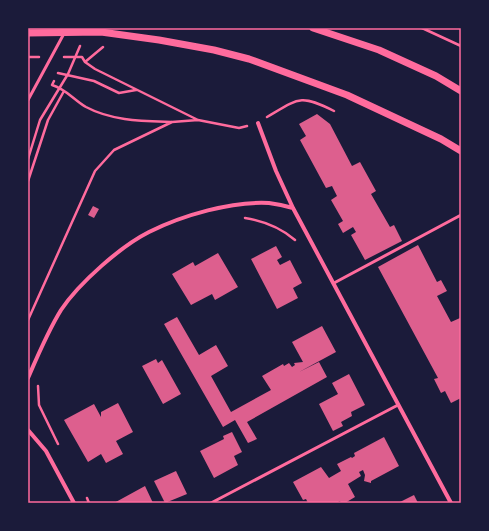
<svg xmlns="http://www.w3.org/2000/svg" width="489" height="531" viewBox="0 0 489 531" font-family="Rubik,sans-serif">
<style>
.building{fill:#dd5f8e}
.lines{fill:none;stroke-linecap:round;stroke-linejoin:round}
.path{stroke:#ff6b9d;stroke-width:2.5}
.service{stroke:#ff6b9d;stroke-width:3}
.minor{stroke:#ff6b9d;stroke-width:4}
.tertiary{stroke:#ff6b9d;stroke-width:7}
.neatline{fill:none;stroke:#ff6b9d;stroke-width:1.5}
</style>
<rect width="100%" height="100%" fill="#1b1b3a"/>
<path class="building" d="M317,114L330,124L352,166L360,162L376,191L371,194L390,227L394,225L402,241L365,260L351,235L356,232L353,227L343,233L338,224L343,221L331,200L337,196L332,186L326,188L300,140L306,136L299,124Z
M93,206L99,209L94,218L88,215Z
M418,245L437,282L441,280L447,291L437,296L451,322L460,318L461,320V398L451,403L445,391L441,393L434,379L438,378L378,267Z
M276,246L282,257L277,260L280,265L290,260L302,283L293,288L298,298L277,309L251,259Z
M218,253L238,287L215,300L212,294L191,305L172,274L193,262L195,266Z
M177,317L199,355L216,345L228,366L211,376L231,412L271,390L262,376L283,364L284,366L289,363L292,367L295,365L294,363L303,362L292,342L322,326L336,352L299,372L319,362L327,377L247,422L257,439L248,443L235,420L223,427L164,324Z
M156,359L158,363L162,360L181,394L163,404L142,366Z
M349,374L365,405L351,412L352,416L341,422L343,426L333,431L319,404L338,394L332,383Z
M118,403L133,432L116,441L123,454L106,463L101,454L88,462L64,420L94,404L101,417V412Z
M232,432L242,452L234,456L238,465L214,478L200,451L224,439L223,436Z
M384,437L399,466L371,481V483L364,481L365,475L363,470L359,472L361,476L348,484L355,497L345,503H341L340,501L336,503H308L306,499L303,500L293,482L321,467L329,478L341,471L337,464L351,457L352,458L355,456L354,453Z
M176,471L187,494L165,503L154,481Z
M145,486L153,503H114Z
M414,495L418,503H398Z"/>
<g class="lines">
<path class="path" d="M422,28L461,46
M28,57H39
M64,57H82L85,62L95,69L198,120
M85,62L103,47
M58,73L94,81L119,93L136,90
M54,81L52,85C66,89 74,100 86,107C112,121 143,121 171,122
M267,117C299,98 300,94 334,111
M28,159L40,120L68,74L80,46
M28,181L48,120L64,91
M245,218C264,221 280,227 295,240
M28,320L95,171L114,150L172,122L198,120L239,128L247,126
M38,386L39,405L58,444
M87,498L89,503"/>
<path class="service" d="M28,100L67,28
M334,283L461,215
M211,503L398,405"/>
<path class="minor" d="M258,123L276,171L293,208L451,503
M28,378C38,355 48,331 61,310C79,283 121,246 149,232C183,215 232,201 269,203C277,204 286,206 293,208
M28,430L46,451L74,503"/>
<path class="tertiary" d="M313,28L379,50L436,76L461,91
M28,33L101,32L159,40L214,50L249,59L347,95L441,139L461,151"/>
</g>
<rect width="489" height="531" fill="none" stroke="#1b1b3a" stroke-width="58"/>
<rect x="29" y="29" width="431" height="473" class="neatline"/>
</svg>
